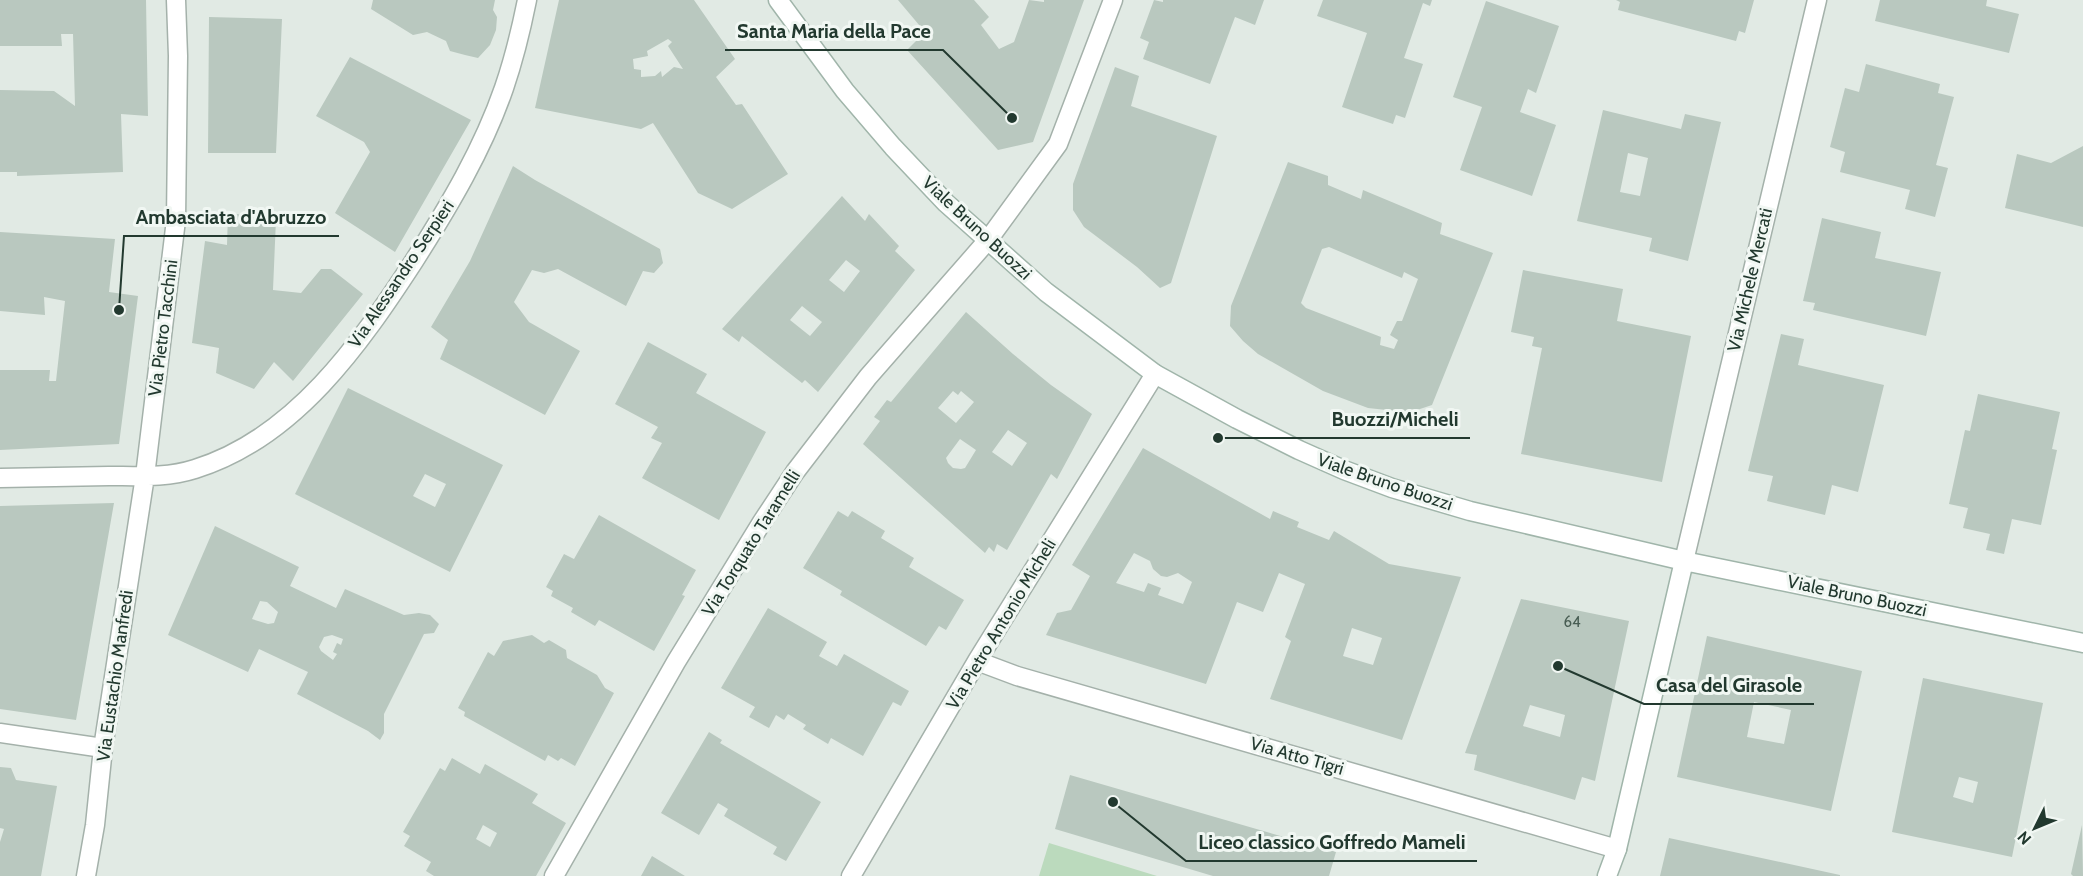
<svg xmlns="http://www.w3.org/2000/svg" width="2083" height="876" viewBox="0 0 2083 876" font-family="Cabin,sans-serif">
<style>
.green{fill:#bbdabd}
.building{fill:#b9c8bf;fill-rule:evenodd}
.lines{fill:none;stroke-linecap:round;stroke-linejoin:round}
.street-casing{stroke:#a4b1aa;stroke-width:21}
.secondary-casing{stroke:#a0b5aa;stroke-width:21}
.street{stroke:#fff;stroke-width:18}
.secondary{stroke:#fff;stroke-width:18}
.labels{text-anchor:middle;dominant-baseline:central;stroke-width:6;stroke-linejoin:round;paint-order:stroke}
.number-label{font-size:15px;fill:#485d53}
.street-label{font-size:18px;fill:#22392f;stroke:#f1f7f3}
.leader{fill:none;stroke:#22392f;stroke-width:2}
.callout-dot{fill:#22392f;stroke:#f1f7f3;stroke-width:2}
.callout-label{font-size:20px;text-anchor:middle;font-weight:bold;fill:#22392f;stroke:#f1f7f3;stroke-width:6;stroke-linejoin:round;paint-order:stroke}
</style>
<rect width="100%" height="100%" fill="#e1eae4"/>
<path class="green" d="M1049,843L1157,876H1039Z"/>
<path class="building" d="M0,0H146L148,116L121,114L123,172L17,176V172H0V90L54,91L75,106L73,34H61L62,46H0Z
M373,0H495L493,10L497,17L496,30L490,45L478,58L465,55L450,51L446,41L427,32L413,35L371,9Z
M559,0H694L735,59L716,77L736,105L742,104L788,174L732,209L698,193L653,123L641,129L535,108ZM668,39L672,42L668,46L683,69L674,67L662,77L661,71L655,76L641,77V70L634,69L633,59L648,56L647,51Z
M898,0H974L989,17L981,25L999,49L1014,42L1029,0L1044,2V0H1084L1033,142L998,150L907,50L925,32Z
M1154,0L1163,2V0H1264L1255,25L1235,17L1210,84L1143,59L1149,42L1140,38Z
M1323,0H1432L1430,6L1423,3L1404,58L1423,64L1405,118L1396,115L1393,124L1342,107L1367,33L1317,16Z
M1616,0H1754L1745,33L1739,31L1736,41L1618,10L1620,2Z
M1880,0H1987L1986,6L2019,14L2009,53L1875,21Z
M1486,1L1559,26L1536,93L1528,89L1520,112L1556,125L1532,196L1460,170L1482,107L1453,97Z
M209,17L282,19L276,153H208Z
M350,57L471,120L395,252L335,213L370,152L364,142L316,116Z
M1866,64L1940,84L1938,93L1954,97L1936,165L1948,168L1935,217L1905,209L1910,190L1840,172L1845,152L1830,147L1845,88L1859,92Z
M1115,67L1139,76L1131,106L1217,136L1171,283L1160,288L1137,267L1084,227L1073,210V184Z
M1603,110L1681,129L1685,114L1721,122L1688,261L1649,251L1652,238L1577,221ZM1628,153L1648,158L1640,196L1620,192Z
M2083,146V227L2005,208L2017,154L2051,163Z
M1288,162L1328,176V185L1361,199L1363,190L1442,223L1440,234L1493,253L1432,405L1414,411H1396L1368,408L1323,391L1258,354L1243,341L1230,326L1231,306ZM1329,247L1402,278L1404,272L1418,279L1402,321H1397L1390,335L1398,340L1394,349L1380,345L1381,337L1306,308L1301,303L1322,249Z
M513,166L535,180L660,249L663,263L654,273L643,271L626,306L558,269L544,273L532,270L514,302L529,322L580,351L545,415L440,359L448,340L431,327L470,261Z
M842,196L865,221L869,214L899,246L895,251L915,270L818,392L805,380L802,383L742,336L739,342L722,329ZM846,260L860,271L844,292L829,280ZM802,306L822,322L810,336L790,320Z
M228,213L276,219L273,290L301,293L321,269H331L363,294L293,381L274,362L254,389L216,373L219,348L192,343L205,241L227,245Z
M1822,218L1881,232L1875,258L1941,272L1926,336L1813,310L1815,303L1803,301Z
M0,232L115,239L109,292L138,296L119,444L0,450V370H50L49,381H56L65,301L44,297L45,315L0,311Z
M1523,270L1623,289L1617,321L1691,336L1662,482L1521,454L1542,348L1532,346L1534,337L1511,332Z
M966,312L1013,354L1051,385L1092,414L1057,479L1051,474L1007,550L997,544L994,552L989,547L985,553L863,444L880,421L874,417L887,400L891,402ZM953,391L958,395L961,391L974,402L956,423L938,408ZM1008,430L1027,443L1012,466L992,452ZM960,439L976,450L965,468L961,469L953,468L948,463L946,458Z
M1781,334L1804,339L1798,365L1884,385L1858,492L1832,485L1825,515L1767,501L1773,476L1748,471Z
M648,342L707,374L696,393L766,432L719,520L642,478L662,443L651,438L658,427L615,404Z
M348,388L503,465L450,572L295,494ZM425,474L446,484L435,507L413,496Z
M1978,394L2060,412L2052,449L2057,450L2041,525L2012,519L2004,554L1986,550L1990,534L1963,528L1968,508L1949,504L1965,430L1970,431Z
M1143,448L1270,519L1273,511L1299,522L1297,527L1329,540L1334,531L1389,564L1461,577L1402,740L1270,699L1291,641L1285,637L1305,584L1279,573L1263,612L1237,602L1206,684L1046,635L1057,613L1071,610L1090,576L1072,565ZM1134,553L1150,561L1153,569L1161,576L1167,577L1178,573L1192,582L1183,604L1158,595L1161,588L1148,583L1144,592L1116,583ZM1352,628L1382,638L1373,665L1343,656Z
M114,503L76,720L0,709V506Z
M838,511L848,517L852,511L885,531L881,538L914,558L909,567L964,600L946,630L939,626L926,646L840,595L842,591L803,568Z
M599,515L696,570L682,595L685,596L654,651L599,620L595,626L571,612L573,608L551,596L553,591L546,587L564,554L574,559Z
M215,526L299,567L290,586L336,608L345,589L404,615L419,613L430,615L439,624L434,633L424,634L384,714V733L380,740L368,731L297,694L308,672L259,649L248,672L168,635ZM260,601L267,602L278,612L274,623L268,624L252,619ZM332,635L343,639L341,645L337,643L333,652L337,654L333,660L321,651L319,647L324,637Z
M1521,599L1629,621L1595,781L1582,777L1575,800L1474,770L1477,755L1465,753ZM1530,705L1565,715L1560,737L1523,726Z
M768,608L827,642L819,656L837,666L844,654L909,691L901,706L893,702L863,756L831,738L828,744L803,729L806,725L788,714L784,720L776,715L769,728L749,717L755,707L721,688Z
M532,635L544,643L549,640L566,650L567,658L597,675L605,688L614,693L575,766L561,758L558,761L548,755L545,761L464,716L465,712L458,708L488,652L494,656L503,641Z
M1707,636L1862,671L1831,811L1677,777ZM1754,702L1791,710L1784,744L1747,737Z
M1923,678L2043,703L2012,857L1892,832ZM1959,777L1978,782L1973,803L1953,797Z
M709,732L722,740L720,743L821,802L786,861L773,854L777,847L724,816L728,809L718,803L699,835L661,813Z
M452,758L480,774L485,764L538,794L532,803L566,823L536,876H434L426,871L431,862L404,846L410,836L403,832L440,768L445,771ZM483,825L497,833L490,847L476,839Z
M0,767L11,768L16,780L57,786L41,876H0V842L4,829L0,828Z
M1070,775L1336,852L1329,876H1213L1055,829Z
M2082,825L2083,876H2073L2071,874Z
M1669,838L1840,875V876H1660Z
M652,856L685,876H641Z"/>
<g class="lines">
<g class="street-casing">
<path id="street" d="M0,478C36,477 73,477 109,476C138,476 167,478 195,469C295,438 360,344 414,261C449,206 483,149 504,88C514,59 521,30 527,0
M1684,561L1817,0
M977,661L1017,676L1617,849
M0,733L103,748
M86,876L95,825L103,748L145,476L176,220L178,56L176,0
M554,876L676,662L762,522L795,472L868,377L988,240L1058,144L1113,0
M851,876L977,661L1155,374"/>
</g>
<g class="secondary-casing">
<path id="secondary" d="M778,0L845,91L893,147L946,203L1046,292L1155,374L1237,419L1299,450L1344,470L1392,488L1470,511L1684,561L2083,643
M1607,876L1617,849L1684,561"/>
</g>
<use href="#street" class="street"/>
<use href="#secondary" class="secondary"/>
</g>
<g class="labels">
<g class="number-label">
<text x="1572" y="622">64</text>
</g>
<g class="street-label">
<text transform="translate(977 228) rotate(43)">Viale Bruno Buozzi</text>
<text transform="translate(401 274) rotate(-56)">Via Alessandro Serpieri</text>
<text transform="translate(1750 280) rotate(-77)">Via Michele Mercati</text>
<text transform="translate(163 328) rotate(-83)">Via Pietro Tacchini</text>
<text transform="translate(1385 482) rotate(19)">Viale Bruno Buozzi</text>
<text transform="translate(751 543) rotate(-58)">Via Torquato Taramelli</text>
<text transform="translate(1857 596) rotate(12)">Viale Bruno Buozzi</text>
<text transform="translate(1001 624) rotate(-59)">Via Pietro Antonio Micheli</text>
<text transform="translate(115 676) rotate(-82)">Via Eustachio Manfredi</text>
<text transform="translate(1297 756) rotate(16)">Via Atto Tigri</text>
</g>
</g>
<path class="leader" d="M1012 118L943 50H725M119 310L124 236H339M1218 438L1319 438H1470M1558 666L1644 704H1814M1113 802L1186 861H1477"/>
<g class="callout-dot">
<circle cx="1012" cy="118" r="6"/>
<circle cx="119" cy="310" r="6"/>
<circle cx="1218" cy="438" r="6"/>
<circle cx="1558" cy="666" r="6"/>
<circle cx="1113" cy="802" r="6"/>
</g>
<g class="callout-label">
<text x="834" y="38">Santa Maria della Pace</text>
<text x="231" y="224">Ambasciata d'Abruzzo</text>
<text x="1395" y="426">Buozzi/Micheli</text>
<text x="1729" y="692">Casa del Girasole</text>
<text x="1332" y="849">Liceo classico Goffredo Mameli</text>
</g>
<g transform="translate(2035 828) rotate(227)" stroke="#f1f7f3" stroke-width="4.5" paint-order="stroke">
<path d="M0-4.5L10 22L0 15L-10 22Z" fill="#22392f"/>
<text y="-9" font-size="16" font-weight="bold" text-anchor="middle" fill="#22392f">N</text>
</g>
</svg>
